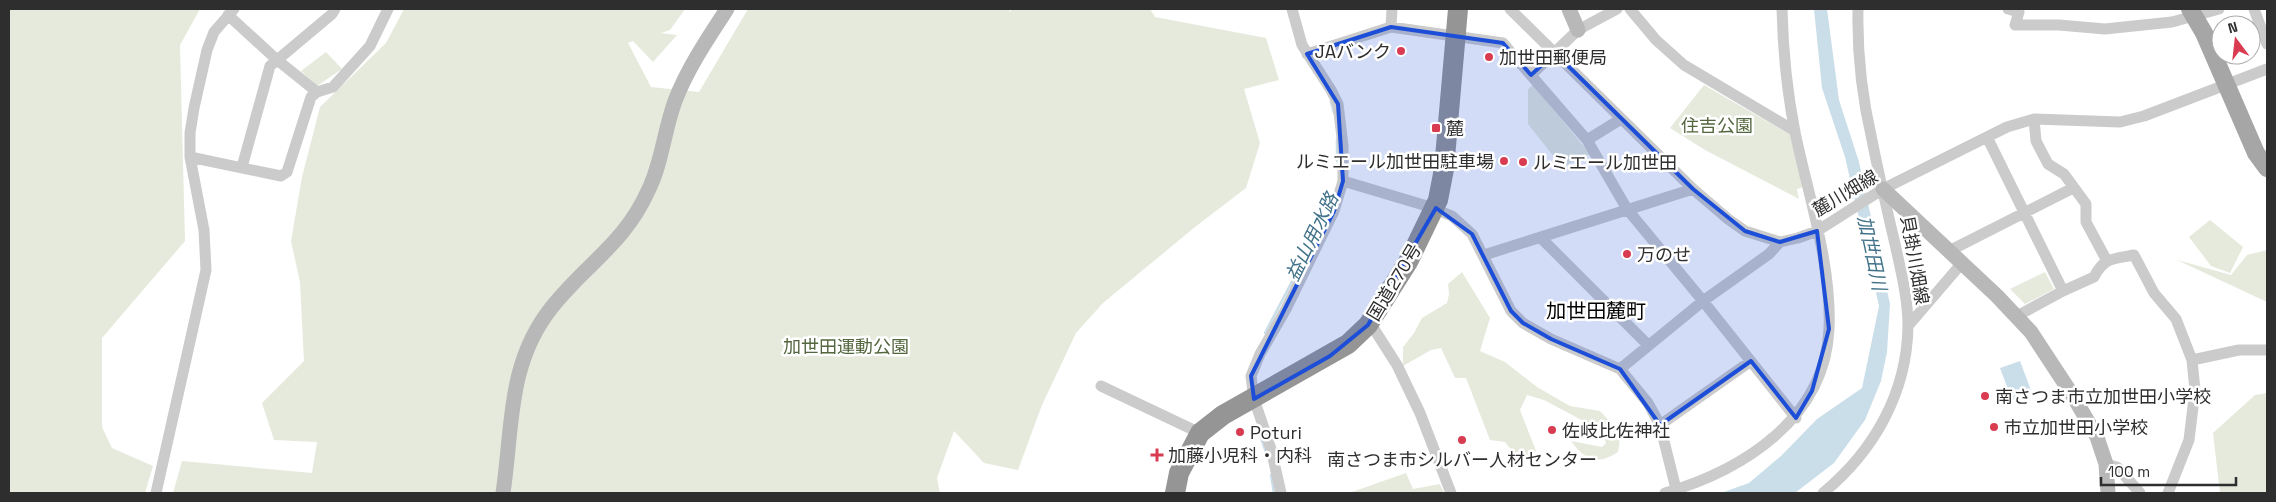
<svg xmlns="http://www.w3.org/2000/svg" width="2276" height="502" viewBox="0 0 2276 502" font-family="'Space Grotesk','Noto Sans JP',sans-serif">
<style>
.green{fill:#e5eadc}
.water{fill:#cadee9}
.lines{fill:none;stroke-linecap:round;stroke-linejoin:round}
.stream{stroke:#cadee9;stroke-width:2.5}
.street{stroke:#cbcbcb;stroke-width:11}
.secondary{stroke:#b8b8b8;stroke-width:15}
.primary{stroke:#a6a6a6;stroke-width:18}
.highway{stroke:#959595;stroke-width:20}
.marked{fill:#1d4ed8;fill-opacity:0.2;stroke:#1d4ed8;stroke-width:4;stroke-linejoin:round}
.poi-dot{fill:#d93c50;stroke:#fff;stroke-width:2}
.labels{text-anchor:middle;dominant-baseline:central;stroke-width:5;stroke-linejoin:round;paint-order:stroke}
.poi-label{font-size:18px;fill:#2e2e2e;stroke:#fff;text-anchor:start}
.park-label{font-size:18px;fill:#53663e;stroke:#fff}
.street-label{font-size:18px;fill:#2e2e2e;stroke:#fff}
.water-label{font-size:19px;font-style:italic;fill:#42728a;stroke:#fff}
.quarter-label{font-size:20px;fill:#000;stroke:#fff}
</style>
<rect width="100%" height="100%" fill="#fff"/>
<path class="green" d="M9,9H200L180,45L185,241L102,338V427L112,448L153,466L145,493H9Z
M404,9H685L670,30L661,33L677,35L653,62L633,41L628,43L651,87L699,92L748,9H1009L1010,12L1012,9H1150L1155,17L1266,38L1279,80L1244,89L1260,143L1246,188L1195,227L1103,303L1076,333L1042,405L1018,470L984,463L954,431L937,478L940,493H173L182,461L312,473L317,442L274,440L262,403L304,361L300,282L291,241L302,177L320,107L386,43Z
M326,52L342,69L317,86L301,71Z
M1533,85L1590,154L1562,167L1528,124V89Z
M1704,85L1791,135L1803,187L1797,189L1799,199L1705,150L1670,128Z
M2210,220L2243,247L2230,273L2211,266L2189,237Z
M2267,250V302L2177,260L2231,275L2247,255Z
M1462,272L1490,318L1480,351L1505,362L1537,387L1570,406L1600,411L1611,423L1620,439L1618,452C1597,466 1585,460 1571,441L1602,447L1606,443L1602,431L1544,400L1527,395L1520,410L1536,451L1519,460L1505,442L1490,440L1466,378H1455L1441,348L1431,350L1403,366V347L1414,333L1422,318L1447,303L1449,294L1448,284Z
M2045,272L2054,289L2025,304L2010,289Z
M2267,393V493H2220L2213,433L2255,395Z
M1406,473L1413,489L1440,484L1444,493H1349Z"/>
<path class="water" d="M1814,9H1827L1839,100L1859,162L1890,304L1887,352L1881,381L1865,420L1834,463L1795,493H1721L1749,483L1781,456L1817,419L1862,388L1879,306L1845,157L1822,88Z
M2020,361L2032,393L2012,400L2000,368Z"/>
<g class="lines">
<path class="stream" d="M1331,102L1334,113
M1337,139V161
M1265,333L1317,234
M1259,432L1267,455
M1271,475L1274,493"/>
<path class="street" d="M1510,9L1693,189L1728,219L1745,231L1780,242L1798,238L1817,231L1883,189L2007,127L2034,119L2120,122L2144,116L2267,69
M1630,9L1656,40L1684,65L1795,131
M2008,9L2019,12L2015,25H2059L2105,29L2172,22L2219,9
M2254,9L2267,44
M228,15L276,59L317,92
M1391,27L1392,9
M1307,54L1391,27L1503,43L1587,140L1627,209L1703,301L1796,418
M1531,75L1578,30L1617,9
M2034,119L2036,141L2048,164L2064,174L2086,204V222L2107,261
M1987,137L2063,291L2017,316
M1587,140L1621,119
M190,157L281,176L287,172L311,97L317,92L333,87L370,46L388,9
M242,167L270,66L332,14L335,9
M1343,181L1427,206L1452,216L1472,234L1511,311L1523,323L1551,339L1620,369L1648,403L1660,425L1677,493
M1540,237L1648,345
M1949,251L2073,188
M1484,255L1693,189
M2063,291L2094,277C2104,257 2114,259 2134,255L2154,293L2176,319L2192,360L2195,390L2189,440L2168,493
M1368,325L1374,329L1397,365L1420,413L1451,493
M1908,326L1962,263
M2192,360L2239,350H2267
M1620,369L1703,301L1769,254L1780,242
M1101,386L1200,433
M1660,425L1751,361
M2106,464L2117,467L2140,493
M156,493L206,270L204,230L190,157V133L194,108L207,50L214,32L234,9
M1281,493L1271,449L1254,399L1251,376L1260,354L1286,309L1334,211L1343,181V146L1338,104L1331,90L1302,45L1292,9
M1665,493C1743,470 1825,419 1829,329C1832,265 1808,195 1795,132C1787,92 1783,50 1782,9
M1823,493C1874,451 1907,393 1908,326C1908,299 1901,271 1895,244C1887,210 1879,175 1872,140C1862,97 1857,54 1858,9"/>
<path class="secondary" d="M1569,9L1578,30
M1883,189L1997,296L2031,332L2073,396L2097,437L2106,464L2108,493
M503,493C513,426 507,363 552,307C586,264 624,244 648,191C662,163 664,131 675,101C687,69 708,38 727,9"/>
<path class="primary" d="M2190,9L2204,33L2256,153L2267,168"/>
<path class="highway" d="M1175,493L1179,473L1200,433L1223,415L1348,344L1368,325L1408,262L1438,200L1444,169L1458,9"/>
</g>
<path class="marked" d="M1391,27L1503,43L1531,75L1555,53L1693,189L1745,231L1780,242L1817,231L1829,329L1812,391L1796,418L1751,361L1660,425L1620,369L1551,339L1523,323L1511,311L1472,234L1436,208L1368,325L1330,356L1254,399L1251,376L1334,211L1343,181L1338,104L1307,54Z"/>
<g class="poi-dot">
<circle cx="1401" cy="51" r="5"/>
<circle cx="1489" cy="57" r="5"/>
<rect x="1431" y="123" width="10" height="10" rx="2.5"/>
<circle cx="1504" cy="161" r="5"/>
<circle cx="1523" cy="162" r="5"/>
<circle cx="1627" cy="254" r="5"/>
<circle cx="1985" cy="396" r="5"/>
<circle cx="1994" cy="427" r="5"/>
<circle cx="1552" cy="430" r="5"/>
<circle cx="1240" cy="432" r="5"/>
<circle cx="1462" cy="440" r="5"/>
<path d="M1154.5 447.5h5v5h5v5h-5v5h-5v-5h-5v-5h5z"/>
</g>
<g class="labels">
<g class="poi-label">
<text x="1391" y="51" text-anchor="end">JAバンク</text>
<text x="1499" y="57">加世田郵便局</text>
<text x="1446" y="128">麓</text>
<text x="1494" y="161" text-anchor="end">ルミエール加世田駐車場</text>
<text x="1533" y="162">ルミエール加世田</text>
<text x="1637" y="254">万のせ</text>
<text x="1995" y="396">南さつま市立加世田小学校</text>
<text x="2004" y="427">市立加世田小学校</text>
<text x="1562" y="430">佐岐比佐神社</text>
<text x="1250" y="432">Poturi</text>
<text x="1168" y="455">加藤小児科・内科</text>
<text x="1462" y="459" text-anchor="middle">南さつま市シルバー人材センター</text>
</g>
<g class="park-label">
<text x="1717" y="125">住吉公園</text>
<text x="846" y="346">加世田運動公園</text>
</g>
<g class="street-label">
<text transform="translate(1845 193) rotate(-31)">麓川畑線</text>
<text transform="translate(1915 260) rotate(80)">貝掛川畑線</text>
<text transform="translate(1394 282) rotate(-59)">国道270号</text>
</g>
<g class="water-label">
<text transform="translate(1312 237) rotate(-64)">益山用水路</text>
<text transform="translate(1872 253) rotate(78)">加世田川</text>
</g>
<g class="quarter-label">
<text x="1596" y="311">加世田麓町</text>
</g>
</g>
<rect width="2276" height="502" fill="none" stroke="#2e2e2e" stroke-width="20"/>
<g transform="translate(2236 40) rotate(345)"><circle r="24" fill="#ffffff" stroke="#ababab"/>
<path d="M0-4L9 19L0 12L-9 19Z" fill="#d93c50"/>
<text y="-8" font-size="14" font-weight="bold" text-anchor="middle" fill="#2e2e2e">N</text>
</g>
<path d="M2101 477v8h135v-8" fill="none" stroke="#2e2e2e" stroke-width="2.5"/>
<text x="2108" y="477" font-size="15" fill="#2e2e2e" stroke="#ffffff" stroke-width="4" paint-order="stroke">100 m</text>
</svg>
